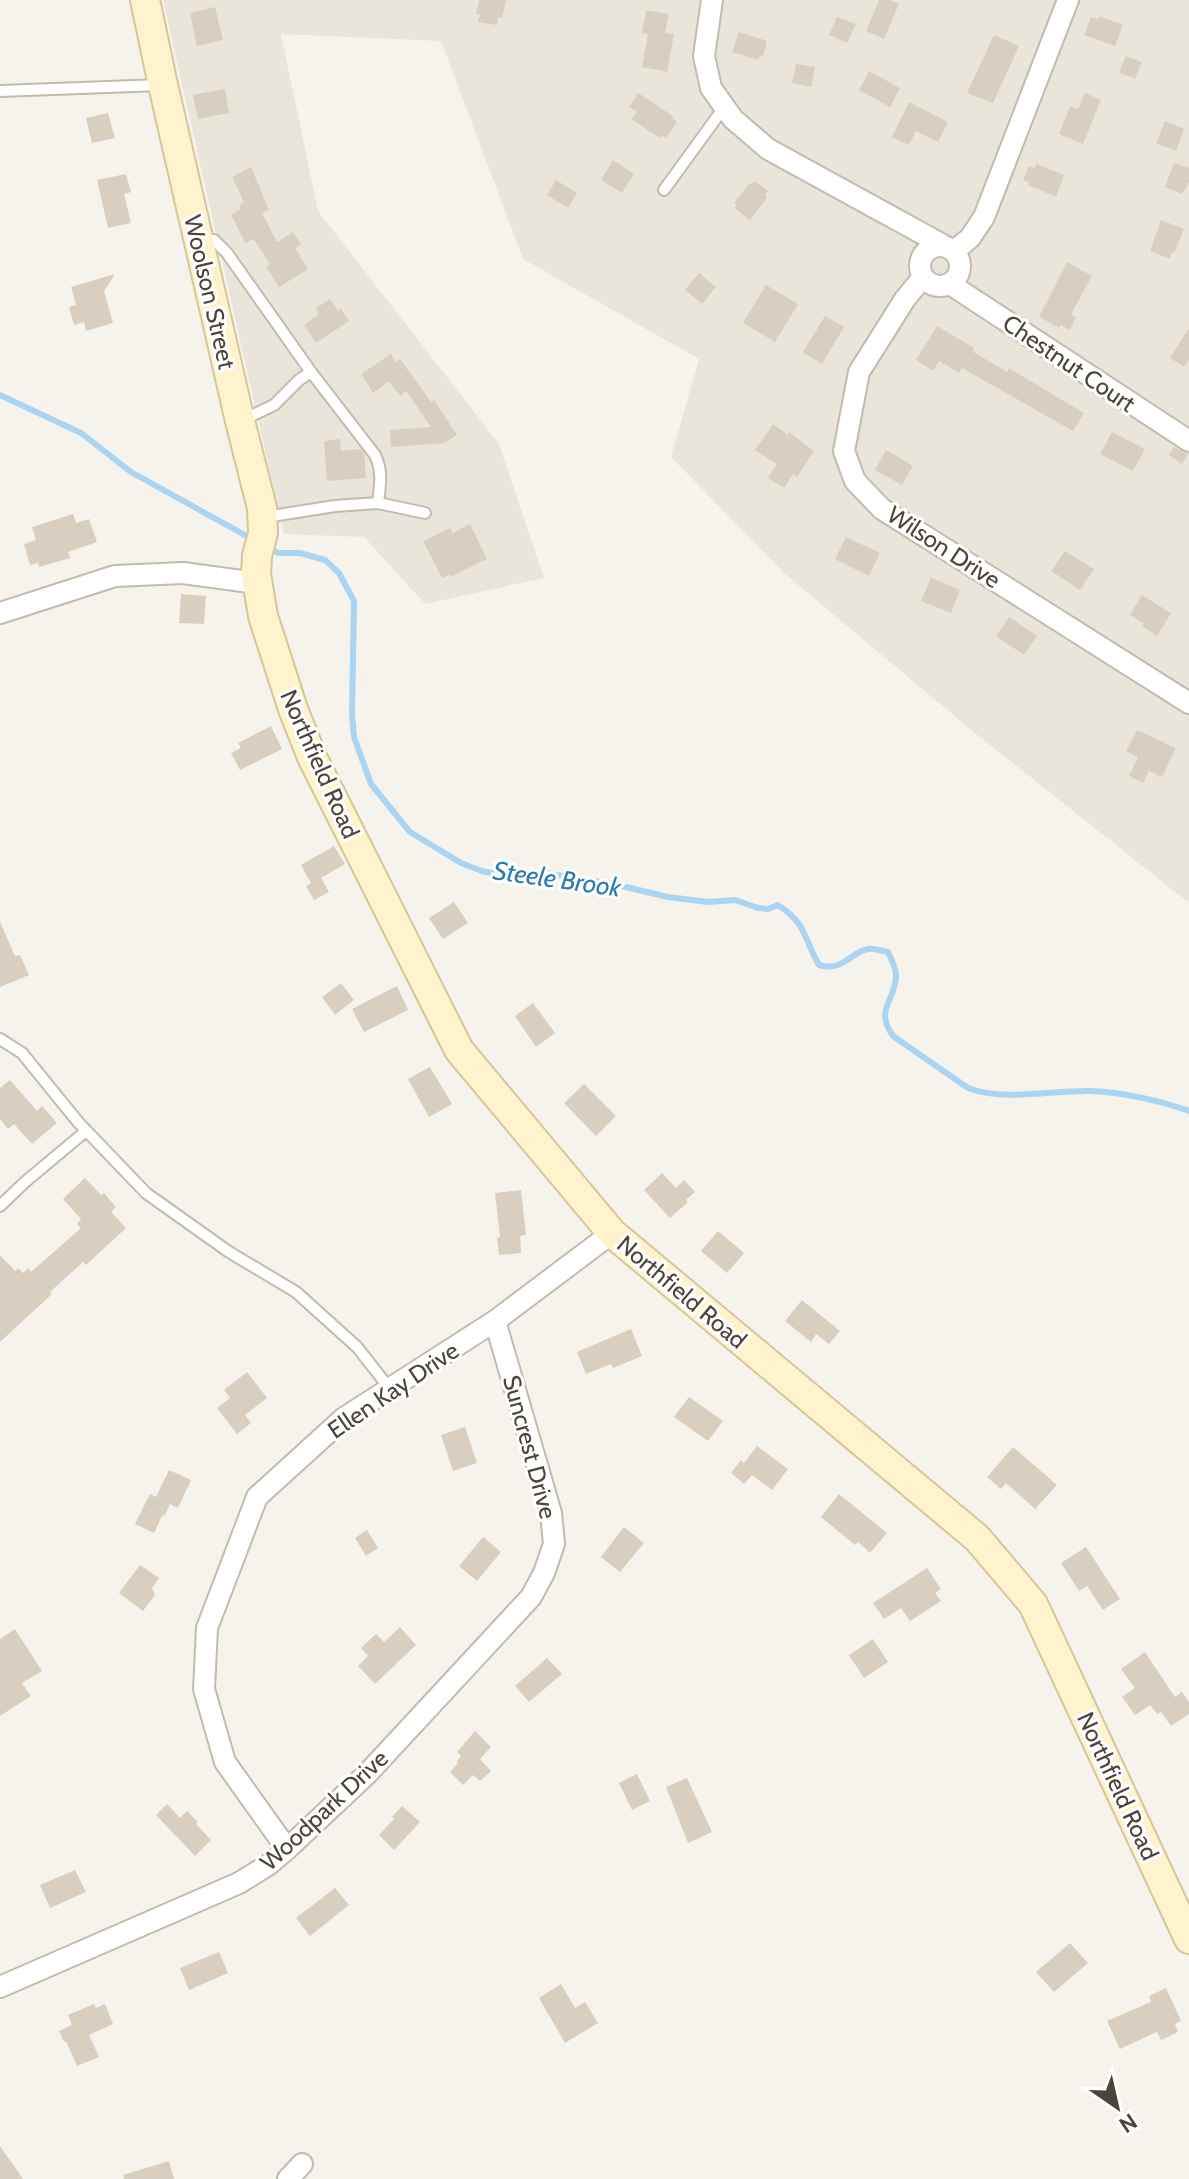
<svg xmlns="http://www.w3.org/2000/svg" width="1189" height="2179" viewBox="0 0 1189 2179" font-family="Cabin,sans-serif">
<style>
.residential{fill:#eae5da}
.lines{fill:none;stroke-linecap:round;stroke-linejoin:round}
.stream{stroke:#a9d4f2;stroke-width:6}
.building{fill:#d8cfc1}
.lane-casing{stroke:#c2bbae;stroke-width:14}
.street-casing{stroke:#c2bbae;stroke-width:24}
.secondary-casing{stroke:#d6c79b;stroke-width:32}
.lane{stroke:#fff;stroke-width:10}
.street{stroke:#fff;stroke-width:20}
.secondary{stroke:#fff3cd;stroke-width:28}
.labels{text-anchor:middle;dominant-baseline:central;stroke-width:6;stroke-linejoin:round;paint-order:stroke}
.street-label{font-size:24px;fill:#4b4439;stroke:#fff}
.water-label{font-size:26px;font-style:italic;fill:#2e7ab2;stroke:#fff}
</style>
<rect width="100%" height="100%" fill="#f6f3ec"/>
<path class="residential" d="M163,0H1189V903L970,729L784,573L671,457L699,359L523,259L441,41L281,34L318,211L499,444L544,578L425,604L364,537L284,534Z"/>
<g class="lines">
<path class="stream" d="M0,395L81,433L131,472L252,539
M269,548L278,553H300L325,560L339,573L354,601L352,714L354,737L371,784L410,832L461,863L482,871L521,879L545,873L613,884L668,897L708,902L735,900L758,908L768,909L778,905C807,924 803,937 819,965C843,972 849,953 868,949C874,948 881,951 888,952C891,959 896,967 896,976C895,1002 874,1009 893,1036L968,1088C1005,1102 1052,1090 1091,1091C1122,1092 1161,1101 1189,1111"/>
</g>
<path class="building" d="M479,0H506L502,18L498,17L497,25L478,22L480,15L476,14Z
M879,0H890L899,4L884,39L866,31Z
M215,7L223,40L197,46L190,13Z
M646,10L669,14L665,33L674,34L667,72L642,67L648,34L642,33Z
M1099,16L1123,25L1115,46L1084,35L1091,17L1098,19Z
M837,17L856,24L847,43L829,35Z
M739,32L767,41L763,56L760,55L758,60L732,52Z
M994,35L1019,46L993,103L967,93Z
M1126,56L1142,62L1135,79L1119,72Z
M796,64L815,67L811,87L792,83Z
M869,71L900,88L890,107L859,90Z
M225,89L229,113L198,119L193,95Z
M638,93L673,116L672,118L677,122L666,138L661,135L660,138L631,119L637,112L629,107Z
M1085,93L1101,100L1083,144L1059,134L1070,106L1078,109Z
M909,102L948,122L938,142L916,131L909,145L892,137Z
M108,113L115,138L92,143L86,118Z
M1165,121L1184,129L1176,151L1156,143Z
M613,160L634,174L622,193L601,180Z
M1174,163L1189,168V182L1182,194L1165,187Z
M1036,164L1064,175L1056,197L1028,185L1030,183L1023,180L1029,166L1035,168Z
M251,167L269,210L262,213L277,242L293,232L301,244L295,248L308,269L279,287L266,267L270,264L254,239L245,243L231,214L241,209L239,205L244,202L232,177Z
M126,174L131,192L124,194L131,223L108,228L97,180Z
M556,180L577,193L568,208L547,195Z
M756,182L768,191L765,194L767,198L750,220L734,208L737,204L734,203L749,184Z
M1161,220L1184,229L1174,253L1172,252L1170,259L1150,251Z
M1067,262L1092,276L1071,314L1076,317L1070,330L1061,325L1060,328L1039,317Z
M699,273L716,287L702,304L685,290Z
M115,274L104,291L113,323L86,331L84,322L74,325L69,307L76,305L71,287Z
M766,285L798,304L775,342L743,323Z
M330,299L338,311L341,309L349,321L316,343L304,325L319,314L316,308Z
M825,316L844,327L822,364L803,352Z
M937,326L974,348L972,351L1007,372L1009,368L1084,413L1073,431L962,368L959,373L939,361L933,371L916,360Z
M1189,328V359L1184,367L1170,358Z
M391,354L396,362L400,359L431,402L434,400L457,435L445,443L391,447L390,430L431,427L406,391L400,396L389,381L373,393L361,374Z
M773,424L788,435L789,432L814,451L797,477L793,474L784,488L768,478L777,464L755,450Z
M1112,432L1145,449L1133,471L1100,454Z
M340,439L341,451L360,449L364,453L366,478L327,481L324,441Z
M1174,447L1188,454L1182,464L1169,455Z
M886,450L913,466L902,485L875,470Z
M73,514L76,523L89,519L97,542L68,552L70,558L39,567L38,563L30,565L24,544L36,540L32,527Z
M470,524L487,559L452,576L449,575L442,578L423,541L450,528L453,533Z
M846,537L880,553L869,576L835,559Z
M1065,551L1094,569L1080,590L1051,571Z
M931,578L960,590L951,613L921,601Z
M181,594L206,596L204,624L179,623Z
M1142,595L1171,613L1157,636L1142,626L1144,624L1130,615Z
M1009,617L1037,636L1024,655L996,636Z
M271,726L282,749L240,770L231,753L241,748L238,743Z
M1137,730L1176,748L1162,777L1149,771L1143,783L1129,776L1138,757L1126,751Z
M334,846L345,864L312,883L321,878L329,892L314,900L306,886L311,883L301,865Z
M454,902L468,923L443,939L429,918Z
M0,922L15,956L20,955L29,975L0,987Z
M341,983L354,1000L335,1015L322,997Z
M397,986L408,1010L364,1032L352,1009Z
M533,1003L555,1033L536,1047L515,1016Z
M430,1067L452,1104L429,1117L408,1079Z
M10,1080L37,1111L42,1106L57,1123L32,1144L14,1124L8,1129L0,1119V1088Z
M584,1084L616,1116L596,1136L564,1103Z
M662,1173L676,1188L684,1180L695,1192L686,1200L688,1202L670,1218L644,1190Z
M85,1178L101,1195L104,1193L116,1207L111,1212L126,1228L86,1265L83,1262L50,1292L52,1294L0,1342V1255L15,1271L18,1268L23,1273L28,1268L31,1272L81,1228L77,1224L81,1219L63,1199Z
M521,1190L526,1235L520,1236L521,1253L499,1255L497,1238L500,1237L495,1193Z
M718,1231L744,1253L727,1273L701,1251Z
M802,1300L840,1331L829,1344L816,1334L811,1342L785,1321Z
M631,1329L642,1356L613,1368L611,1364L586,1374L577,1352Z
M247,1372L267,1398L245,1415L251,1423L237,1434L217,1408L230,1398L224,1390Z
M689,1397L723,1421L708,1441L674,1417Z
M465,1427L477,1463L453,1471L441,1435Z
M757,1446L788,1469L772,1490L752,1475L744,1484L731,1473L741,1460L744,1463Z
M1013,1447L1057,1485L1035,1509L1006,1483L1001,1489L987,1477Z
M169,1470L191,1480L178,1508L170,1504L165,1515L162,1516L154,1533L135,1524L150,1494L156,1497Z
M839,1494L887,1533L870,1553L858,1542L855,1545L821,1517Z
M624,1527L644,1543L620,1572L601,1557Z
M367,1530L378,1548L366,1556L355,1538Z
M483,1537L501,1552L477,1581L459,1566Z
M1086,1547L1120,1599L1103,1610L1087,1586L1079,1591L1061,1563Z
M140,1565L159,1578L152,1588L155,1595L143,1611L119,1593Z
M927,1568L941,1589L935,1593L941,1601L910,1621L901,1608L884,1619L873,1603Z
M400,1627L416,1645L375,1684L358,1666L368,1656L361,1648L376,1634L384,1642Z
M15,1629L42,1671L22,1683L31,1696L0,1716V1639Z
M873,1639L888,1662L864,1678L849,1655Z
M1145,1652L1175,1697L1182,1692L1189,1702V1714L1171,1726L1161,1712L1157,1714L1150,1705L1135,1715L1122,1697L1135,1688L1121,1669Z
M547,1658L562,1674L529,1702L515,1686Z
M475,1731L491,1747L480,1759L491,1771L480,1781L473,1775L463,1785L450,1772L458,1763L457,1761L461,1756L457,1752Z
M637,1774L650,1801L632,1810L619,1783Z
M687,1778L712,1832L688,1843L666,1787Z
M167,1804L180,1818L187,1811L198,1822L196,1824L211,1840L195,1856L156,1815Z
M402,1806L420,1822L394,1850L379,1835L394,1819L392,1817Z
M75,1870L86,1892L50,1908L40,1885Z
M335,1888L349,1905L310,1936L296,1918Z
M1070,1943L1088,1963L1054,1992L1036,1972Z
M219,1952L228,1973L189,1990L180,1968Z
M561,1984L575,2008L585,2002L598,2023L565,2043L539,1998Z
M1166,1988L1181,2021L1175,2024L1178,2032L1161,2040L1157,2032L1120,2049L1107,2021L1151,2002L1149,1996Z
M94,2004L96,2008L105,2004L113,2024L89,2035L99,2057L77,2066L67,2043L63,2040L59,2031L72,2025L68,2015Z
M0,2146L23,2179H0Z
M169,2161L174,2179H124L123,2175Z"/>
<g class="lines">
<g class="lane-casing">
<path id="lane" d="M0,91L161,85
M664,190L725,106
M200,240H214L227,253L311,372
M240,421L274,405L299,380L311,372L375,455C383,472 380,485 378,503
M265,517L335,506L378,503L425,513
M0,1039L22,1053L78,1122L146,1193L229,1252L296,1292L357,1347L390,1389
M0,1206L25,1182L86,1131"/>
</g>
<g class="street-casing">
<path id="street" d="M712,0L704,56L711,88L733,119L768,149L943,245
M920 266a20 20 0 1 1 40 0a20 20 0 1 1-40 0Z
M954,251L970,238L984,217L1068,0
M923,277L905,299L859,372L844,451L855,481L882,509L1189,703
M950,284L1189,441
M0,613L115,576L183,573L257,583
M287,1849L225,1762L204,1689L207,1628L257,1497L344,1418L495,1321L612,1233
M0,1987L239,1883L268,1865L287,1849L367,1774L531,1597L544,1573L554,1544L551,1513L495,1321
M288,2179L302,2164"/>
</g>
<g class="secondary-casing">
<path id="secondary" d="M145,0L163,85L240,421L262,508L263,533L257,556L256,574L263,616L293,709L312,757L459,1050L612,1233L977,1538L1033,1604L1189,1939"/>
</g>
<use href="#lane" class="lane"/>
<use href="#street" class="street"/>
<use href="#secondary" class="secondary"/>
</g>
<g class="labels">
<g class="street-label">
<text transform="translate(210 292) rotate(77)">Woolson Street</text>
<text transform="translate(1069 363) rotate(34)">Chestnut Court</text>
<text transform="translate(944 547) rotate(33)">Wilson Drive</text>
<text transform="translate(320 764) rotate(66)">Northfield Road</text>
<text transform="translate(682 1292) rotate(40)">Northfield Road</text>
<text transform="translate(393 1390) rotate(-34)">Ellen Kay Drive</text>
<text transform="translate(530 1447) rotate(75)">Suncrest Drive</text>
<text transform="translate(1118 1786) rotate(65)">Northfield Road</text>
<text transform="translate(324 1810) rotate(-43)">Woodpark Drive</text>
</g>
<g class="water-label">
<text transform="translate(557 879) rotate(8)">Steele Brook</text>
</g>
</g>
<g transform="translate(1117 2107) rotate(146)" stroke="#ffffff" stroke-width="6" paint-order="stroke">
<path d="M0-6L14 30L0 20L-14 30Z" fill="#4b4439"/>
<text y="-12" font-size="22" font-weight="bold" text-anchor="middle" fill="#4b4439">N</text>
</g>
</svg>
